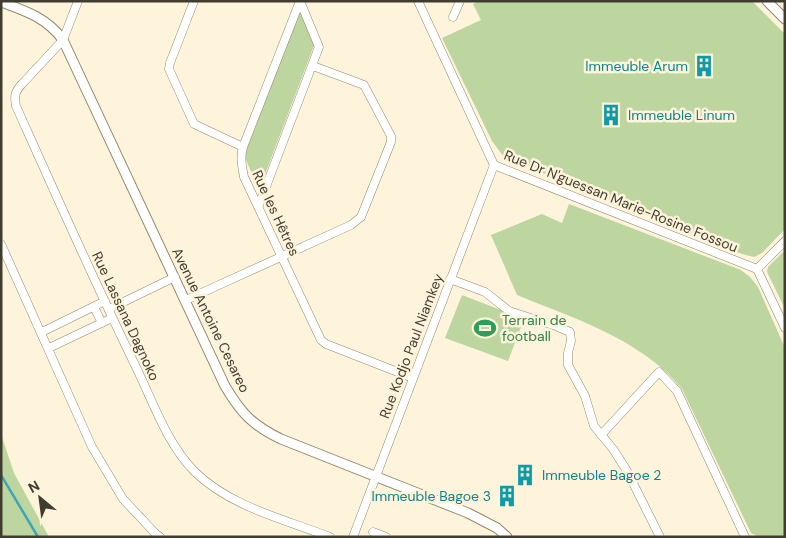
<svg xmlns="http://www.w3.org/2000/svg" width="786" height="538" viewBox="0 0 786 538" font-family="'DM Sans',sans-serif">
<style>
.green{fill:#bdd59f}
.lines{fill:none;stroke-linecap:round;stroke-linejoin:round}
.stream{stroke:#3fa6b6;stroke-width:2.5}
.minor-casing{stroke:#94876c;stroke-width:9}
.tertiary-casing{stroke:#94876c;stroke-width:11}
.minor{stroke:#fff;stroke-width:8}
.tertiary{stroke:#fff;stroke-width:9}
.labels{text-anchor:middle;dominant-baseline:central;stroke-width:5;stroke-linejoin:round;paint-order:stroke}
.culture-label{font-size:14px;fill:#0d838f;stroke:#fef4db;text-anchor:end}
.street-label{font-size:14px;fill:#413c30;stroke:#fef4db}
.leisure-label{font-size:14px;fill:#27864d;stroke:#fef4db;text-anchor:start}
</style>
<rect width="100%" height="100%" fill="#fef4db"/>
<path class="green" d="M478,1H752L785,34V229L762,253L754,257L742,254L504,157L492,141L442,38L481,20L473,4Z
M299,9L315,43L259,190L244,155Z
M569,204L741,270L750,277L758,287L785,348V537H759L751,533L682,389C641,339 575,319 517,295L491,235L542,214L562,223Z
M785,250V309L767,272L768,267Z
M462,295L524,319L508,361L445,338Z
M1,434L14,473L49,537H1Z"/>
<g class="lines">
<path class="stream" d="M1,475L38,537"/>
<g class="minor-casing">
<path id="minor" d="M78,1L63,40L22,84C15,91 14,96 16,106C55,193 94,281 136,367C153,402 167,444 195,472C231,507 284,519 330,537
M194,1L170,63L169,69L194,124L243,147
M300,1L243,147C240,157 242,166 244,177L321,340L326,344L413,378
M418,1L494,165L757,269
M453,17L460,1
M259,205L319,47L300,1
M1,244L92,447L123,499L155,533L160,537
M757,269L785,328
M757,269L785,241
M450,279L485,292L509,311L556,326L570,332L571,341L568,353V365L585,396L594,426L613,449L627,471L660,537
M186,300L351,225L361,217L391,142V136L364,85L313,66
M94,307L102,323
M109,309L175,277
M42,332L105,301
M49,348L112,318
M601,435L659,372L677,391L745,537
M373,532L386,537
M353,537L494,165"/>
</g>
<g class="tertiary-casing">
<path id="tertiary" d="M767,1L785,19
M1,2C26,11 47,18 63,40L225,386C241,413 252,425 281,439L468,513L497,528L507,537"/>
</g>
<use href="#minor" class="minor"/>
<use href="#tertiary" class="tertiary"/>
</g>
<defs>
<g id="building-bare" transform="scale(1.725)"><path d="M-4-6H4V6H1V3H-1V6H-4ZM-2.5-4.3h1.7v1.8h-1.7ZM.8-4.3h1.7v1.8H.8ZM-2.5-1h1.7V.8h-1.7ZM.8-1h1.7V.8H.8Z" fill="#0f9aa8" stroke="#fef4db" stroke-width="2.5" paint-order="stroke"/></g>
<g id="stadium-bare" transform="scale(1.725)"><path d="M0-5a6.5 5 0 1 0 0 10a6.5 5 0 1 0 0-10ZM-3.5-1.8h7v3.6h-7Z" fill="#2e9e5b" stroke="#fef4db" stroke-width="2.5" paint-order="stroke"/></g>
</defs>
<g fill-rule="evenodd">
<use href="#building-bare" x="704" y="66"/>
<use href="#building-bare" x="611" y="115"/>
<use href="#stadium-bare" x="485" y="328"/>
<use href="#building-bare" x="525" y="475"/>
<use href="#building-bare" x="507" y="496"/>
</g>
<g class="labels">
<g class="culture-label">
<text x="688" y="66">Immeuble Arum</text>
<text x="628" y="115" text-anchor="start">Immeuble Linum</text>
<text x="542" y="475" text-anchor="start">Immeuble Bagoe 2</text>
<text x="491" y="496">Immeuble Bagoe 3</text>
</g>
<g class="street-label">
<text transform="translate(621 201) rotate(22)">Rue Dr N'guessan Marie-Rosine Fossou</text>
<text transform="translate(276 213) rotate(65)">Rue les Hêtres</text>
<text transform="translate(126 316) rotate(65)">Rue Lassana Dagnoko</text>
<text transform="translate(211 320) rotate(64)">Avenue Antoine Cesareo</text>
<text transform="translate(411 346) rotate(-69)">Rue Kodjo Paul Niamkey</text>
</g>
<g class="leisure-label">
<text x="502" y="320">Terrain de<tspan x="502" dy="16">football</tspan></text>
</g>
</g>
<rect width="786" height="538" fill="none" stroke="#413c30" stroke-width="5"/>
<g transform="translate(40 498) rotate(331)" stroke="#fef4db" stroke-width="4" paint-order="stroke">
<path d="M0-4L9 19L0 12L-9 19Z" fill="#413c30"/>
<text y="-8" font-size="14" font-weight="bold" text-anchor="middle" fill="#413c30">N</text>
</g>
</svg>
